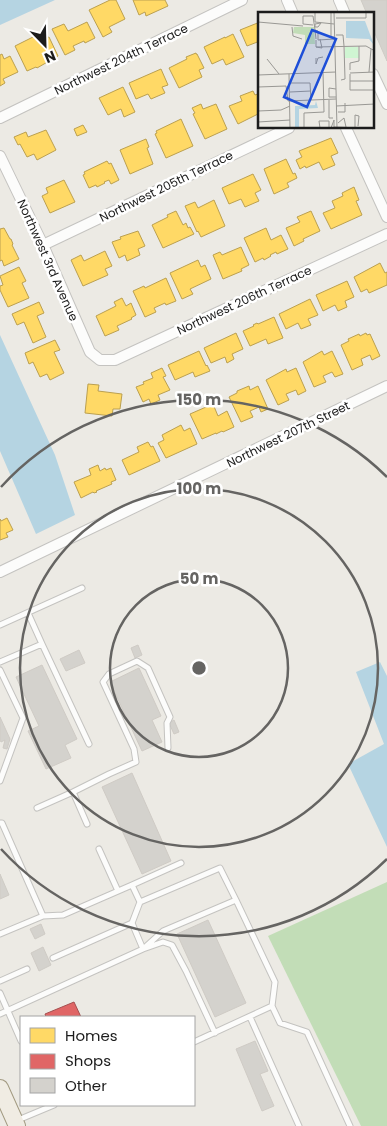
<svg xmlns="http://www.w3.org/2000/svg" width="387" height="1126" viewBox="0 0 387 1126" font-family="Poppins,sans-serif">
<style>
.forest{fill:#c2ddb7}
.water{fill:#b5d4e2}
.homes{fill:#ffd966;stroke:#bba050}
.shops{fill:#e06666;stroke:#a55050}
.building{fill:#d4d2cd;stroke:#cfcbc5}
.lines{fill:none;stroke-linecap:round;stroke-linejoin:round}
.service-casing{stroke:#c4c3c0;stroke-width:7}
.minor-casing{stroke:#c4c3c0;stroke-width:12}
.primary-casing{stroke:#a29a81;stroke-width:18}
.service{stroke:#fcfcfb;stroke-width:5}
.minor{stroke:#fcfcfb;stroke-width:10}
.primary{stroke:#f0ece3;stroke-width:16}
.ring{fill:none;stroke:#656462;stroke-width:2.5}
.labels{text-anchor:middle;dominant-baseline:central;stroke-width:5;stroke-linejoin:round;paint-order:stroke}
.street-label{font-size:12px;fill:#1c1c1c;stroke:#fff}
.inset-road{fill:none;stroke:#999894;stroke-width:1}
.view{fill:#1d4ed8;fill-opacity:0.15;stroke:#1d4ed8;stroke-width:2.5}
.inset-edge{fill:none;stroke:#1c1c1c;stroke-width:2.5}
.centre{fill:#656462;stroke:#fff;stroke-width:2.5}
.ring-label{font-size:15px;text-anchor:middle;font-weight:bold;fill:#656462;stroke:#fff;stroke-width:5;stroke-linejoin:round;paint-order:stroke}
</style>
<rect width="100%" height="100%" fill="#eceae4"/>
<path class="forest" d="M387,882V1126H361L268,936Z"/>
<path class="water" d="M0,0H55L0,25Z
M0,335L55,455L75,515L36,534L0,451Z
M380,662L387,676V847L348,764L384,744L356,672Z"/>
<path class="homes" d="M110,0H116L125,19L109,27L112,32L103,37L89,10Z
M133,0H165L168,6L146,16L145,12L139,15Z
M87,22L95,38L85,43L84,41L73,46L75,50L65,55L52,29L64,24L68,31Z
M260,22V41L247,46L240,30Z
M40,32L43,39L49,37L58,56L37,68L36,67L27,71L15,46L35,36V35Z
M233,34L244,57L226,65L223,59L212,64L204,47L225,37V38Z
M196,53V54H197L204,68L199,70L202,77L179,88L169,68L187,59L186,57Z
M2,54L4,59L10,56L18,72L3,79L5,83L0,86V55Z
M161,69L168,85L162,87L165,93L151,99L148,94L136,99L129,83Z
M123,87L135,112L124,117L121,109L108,115L99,98Z
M253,91L255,95L260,93V113L238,124L229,106L242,101L240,96Z
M201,104L203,109L216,104L227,129L205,139L193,114L195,113L192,108Z
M181,119L193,146L166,158L155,134L157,133L156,131Z
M83,125L87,132L77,136L74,129Z
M46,130L56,150L37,160L34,154L27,157L20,144L18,145L14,137L26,132L28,137Z
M331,138L338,153L331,156L335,165L323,170L319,162L306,168L305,166L300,169L296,160L302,157L299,151Z
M146,139L149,147L147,148L153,164L130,174L120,150Z
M286,159L293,174L295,173L297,178L287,183L289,187L274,194L264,169Z
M107,161L109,164L111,163L119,180L111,184L109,180L104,182L105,183L97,187L96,185L89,188L83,175L85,174L84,172Z
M253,174L261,190L255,193L259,201L245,207L241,199L229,204L222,188Z
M64,180L75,202L50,213L42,196L48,193L46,188Z
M354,187L359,200L356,201L362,215L331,229L323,213L335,208L332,201L343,196L342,193Z
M214,200L225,226L201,237L198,231L197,232L185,206L195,202L198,208Z
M176,211L183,225L186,223L188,228L190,227L194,234L163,248L152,225L168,217L167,215Z
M311,211L320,231L303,239L304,241L294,246L286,228L300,222L297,217Z
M4,228L10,239H11L13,244L12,245L19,259L4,266L2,260L0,261V229Z
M266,228L271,240L281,235L288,249L277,254L276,252L270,255L271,256L264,260L263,258L255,262L244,238Z
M138,231L145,246L138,249L140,255L127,261L125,255L119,258L112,242L121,239L120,237Z
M241,247L249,265L241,269L242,271L223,279L213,255L220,252L222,255Z
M105,251L112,266L105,269L108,275L83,286L71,260L81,255L84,261Z
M198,260L201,267L205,265L211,279L190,289L193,294L182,299L170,273Z
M380,263L385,273L387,272V285L369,293L367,289L361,292L354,277Z
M19,267L26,281L22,283L29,298L8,307L0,290V286L3,285L0,276Z
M166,278L176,301L166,305L165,303L154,308L156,312L145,317L133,291L144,286L145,288Z
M347,281L354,297L345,301L347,307L338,311L335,305L323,311L316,295Z
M122,298L126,306L131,303L136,315L131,318L132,319L117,326L119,330L105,336L96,316L116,306L114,302Z
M310,299L318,315L308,319L311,325L301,329L298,323L286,329L279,314Z
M39,302L44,313L37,316L46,337L33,343L24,322L17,325L12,314Z
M274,317L283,338L268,344L266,339L250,346L243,331L254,326L253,325L257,323L258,324Z
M236,333L243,349L232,354L234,359L227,363L225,357L211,363L204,348Z
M366,333L367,335L370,334L380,356L372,360L370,355L361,359L363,365L352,370L341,345L349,341L348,339L359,334L360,336Z
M55,340L60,350L54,352L64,373L50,380L47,374L40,377L33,362L29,364L25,353Z
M199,351L206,366L207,365L210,371L195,377L193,372L175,380L168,365Z
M322,351L324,355L332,351L343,374L335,377L332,372L323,376L326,382L314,387L303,362Z
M162,368L166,376L163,377L170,390L158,395L160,400L151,404L149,399L143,402L136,387L144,384L143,382L153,378L151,373Z
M296,368L306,391L298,395L296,390L286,394L289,400L278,405L266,380L286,369L287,372Z
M88,384L99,385L98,391L122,394L120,409H113L112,416L85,413Z
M249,386L250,390L258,386L268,409L261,412L259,407L250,411L253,417L241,422L229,397L237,393V391Z
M213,404L218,416L227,411L234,427L223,432L222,431L216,434V433L202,439L190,414Z
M181,425L184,431L190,428L197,444L166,458L158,443L164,440L162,435Z
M148,442L151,447L153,446L160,461L129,475L122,460L139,452L137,447Z
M98,465L100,471L105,468L106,470L111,468L116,480L111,482L112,484L96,491L97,492L94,493L93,492L81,498L74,482L91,475L89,469Z
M7,518L13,530L6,533L8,537L0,540V519L1,521Z"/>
<path class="shops" d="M74,1002L81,1017H46L45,1014Z"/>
<path class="building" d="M361,0H387V61L373,29V14H367Z
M138,645L142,655L135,658L131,648Z
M79,650L85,663L66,671L60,659Z
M42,665L77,739L65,745L71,758L46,769L28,731L39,726L16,677Z
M139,668L161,716L152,720L162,742L142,751L110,682Z
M0,717L10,739L7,749L3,748L5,740L1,742L0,740Z
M174,720L179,732L174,734L169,723Z
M132,773L171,861L142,874L102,787Z
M0,874L9,895L0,899Z
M208,920L246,1003L215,1017L177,934Z
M41,924L45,934L35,939L30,929Z
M43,947L51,965L39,971L31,953Z
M255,1041L268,1071L260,1074L274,1106L262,1111L236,1049Z"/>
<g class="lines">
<g class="service-casing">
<path id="service" d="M28,613L42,644
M0,625L82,588
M0,662L42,644L89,744
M0,670L23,718L0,781
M73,792L109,774L136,762L134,749L103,682L109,674L137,661L148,668L170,717L167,723L168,748
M37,808L73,792L87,824
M0,823H2L43,916
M99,849L118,891
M132,885L181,863
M0,934L43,916L63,915L132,885L140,902
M53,958L132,923
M0,981L27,969
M0,993L21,1041
M0,1014L143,949L163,931L236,900L275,982L272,1006
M250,1017L299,1126
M215,1033L186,971L172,945L163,942L143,949L132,923L140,902L220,868L236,900
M194,1042L272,1006L280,1023L307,1032L350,1126
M18,1120L54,1105"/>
</g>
<g class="minor-casing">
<path id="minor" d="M287,0L293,14
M339,0L345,14
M373,74L387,104
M0,118L242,0
M346,128L387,217
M0,156L43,245L90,352L100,360H115L387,234
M43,245L289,128
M0,572L387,386"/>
</g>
<g class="primary-casing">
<path id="primary" d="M0,1088L17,1126"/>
</g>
<use href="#service" class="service"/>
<use href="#minor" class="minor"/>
<use href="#primary" class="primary"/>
</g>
<g class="ring">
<circle cx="199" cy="668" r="89"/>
<circle cx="199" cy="668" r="179"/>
<path d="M387 859A268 268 0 0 1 1 849M1 487A268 268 0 0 1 387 477"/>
</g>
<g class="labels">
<g class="street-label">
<text transform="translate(121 59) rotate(-26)">Northwest 204th Terrace</text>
<text transform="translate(166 186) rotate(-26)">Northwest 205th Terrace</text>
<text transform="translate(48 260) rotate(66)">Northwest 3rd Avenue</text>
<text transform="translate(244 300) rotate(-25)">Northwest 206th Terrace</text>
<text transform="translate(288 434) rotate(-26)">Northwest 207th Street</text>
</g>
</g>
<g transform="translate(258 12)">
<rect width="116" height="116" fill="#eceae4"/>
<path d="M56,15L57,32H47V23L35,21L36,15Z" fill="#c2ddb7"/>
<path d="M87,35H100L101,46H87Z" fill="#cff5d2"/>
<path d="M88,9H107L116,33L111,27L88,26ZM58,89L60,96L41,97V116H37V94L57,93Z" fill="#b5d4e2"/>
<path class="inset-road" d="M57,0V10L76,12M73,0V25H76M76,0L79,116M78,6H108V0M0,10L45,14M63,11L60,15H57V12ZM55,13L45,12V4H55L57,18M34,15L35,24L44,27M78,23H85L86,34M58,27L57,18L60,19V28L77,27M58,28V35L108,34L117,39M58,35L64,36L62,27M58,46V52L60,46L65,45M9,47L21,62M92,58V51L101,49V34M111,60L113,37M92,61L117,60M31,62L32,116M92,62V78H117M0,63L78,60M83,68L87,67L86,34M92,69H117M31,71H52L53,88M0,75L28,74L30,89L78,87M78,77L71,76V85H78M32,80L53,79M71,88V106H75M78,94L117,92M0,99L23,98L32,94M80,100H87V91M0,110L32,108M80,111L86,106L88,115M97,115V103L101,104L100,114M46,116V101L66,100L65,60M62,116L61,109H71V116M73,116L76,108V115L104,116"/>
<path class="view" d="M54,18L78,27L49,95L26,85Z"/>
<rect width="116" height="116" class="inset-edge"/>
</g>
<circle cx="199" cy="668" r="8" class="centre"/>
<g class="ring-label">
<text x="199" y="405">150 m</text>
<text x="199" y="494">100 m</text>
<text x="199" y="584">50 m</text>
</g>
<rect x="20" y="1016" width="175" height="90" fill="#ffffff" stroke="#a4a4a4"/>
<rect x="30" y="1028" width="25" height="15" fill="#ffd966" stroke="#a4a4a4"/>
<text x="65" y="1041" font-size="15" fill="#1c1c1c">Homes</text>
<rect x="30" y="1054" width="25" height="15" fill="#e06666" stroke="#a4a4a4"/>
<text x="65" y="1066" font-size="15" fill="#1c1c1c">Shops</text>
<rect x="30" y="1078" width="25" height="15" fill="#d4d2cd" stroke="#a4a4a4"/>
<text x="65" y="1091" font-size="15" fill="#1c1c1c">Other</text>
<g transform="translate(45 45) rotate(157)" stroke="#ffffff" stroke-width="4" paint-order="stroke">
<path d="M0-4L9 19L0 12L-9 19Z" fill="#1c1c1c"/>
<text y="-8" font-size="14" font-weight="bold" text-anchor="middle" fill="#1c1c1c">N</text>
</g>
</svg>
